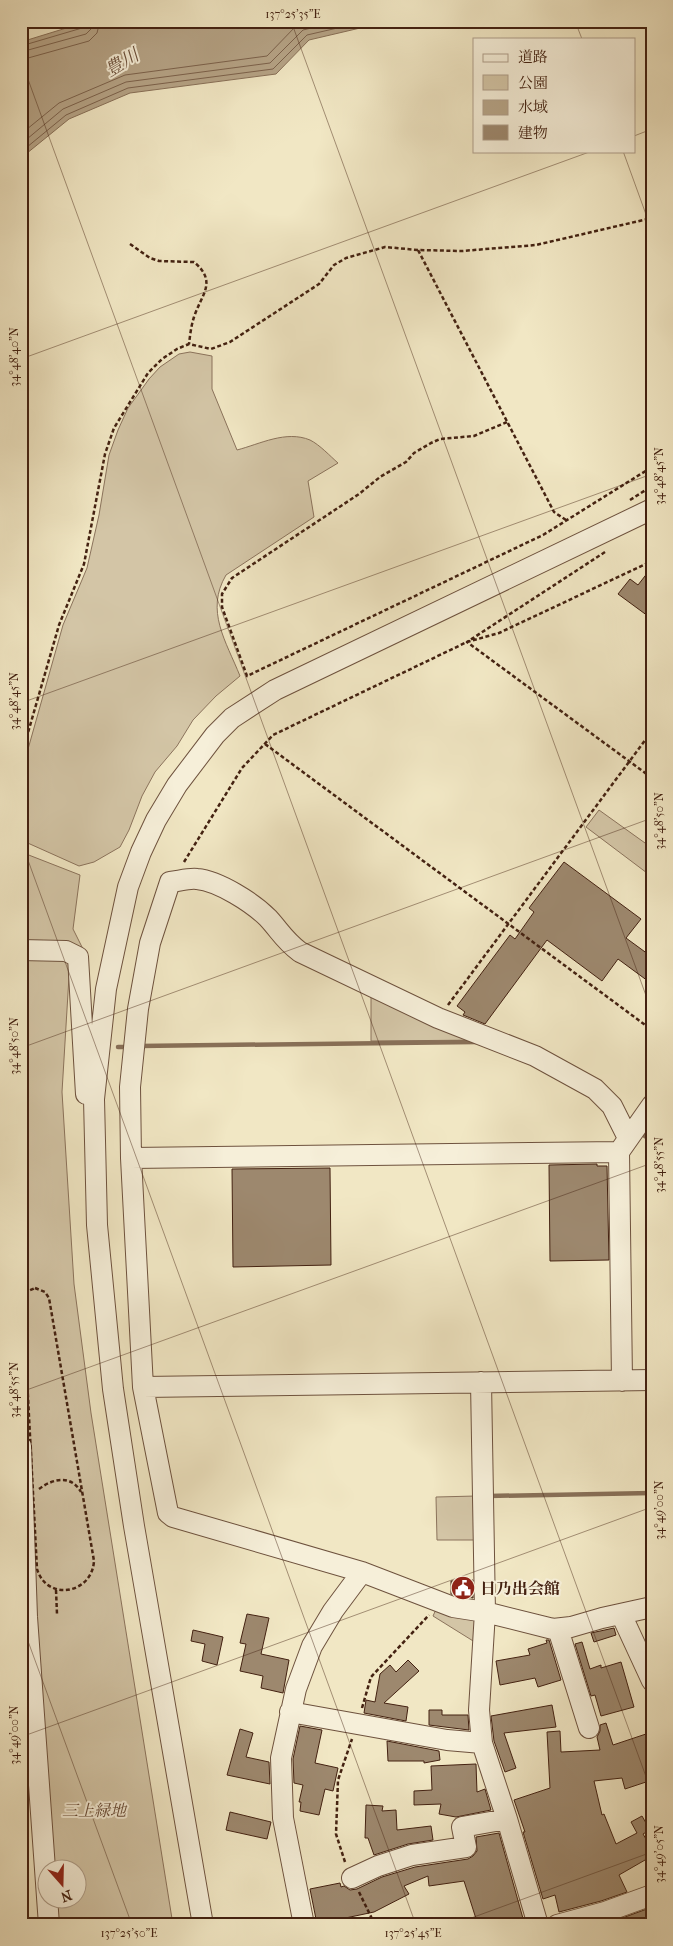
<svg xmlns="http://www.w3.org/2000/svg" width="673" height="1946" viewBox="0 0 673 1946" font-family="'IM FELL French Canon','Noto Serif JP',serif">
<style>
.green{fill:#d3c5a6;stroke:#8b735c;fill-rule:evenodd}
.water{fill:#b6a487;stroke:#887058}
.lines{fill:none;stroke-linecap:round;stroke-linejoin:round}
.shore{stroke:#7c624c;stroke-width:1}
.stream{stroke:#887058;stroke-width:4.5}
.building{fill:#9d886e;stroke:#432111}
.minor-casing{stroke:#6e523e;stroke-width:22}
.path{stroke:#432111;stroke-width:2.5;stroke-dasharray:4 2.5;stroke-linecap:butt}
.minor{stroke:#f6efd9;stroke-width:20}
.ticks{fill:none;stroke:#432111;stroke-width:1;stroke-opacity:0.45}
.labels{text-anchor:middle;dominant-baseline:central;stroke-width:4;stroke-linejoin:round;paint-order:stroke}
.poi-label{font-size:16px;font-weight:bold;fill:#432111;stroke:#f6efd9;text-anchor:start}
.park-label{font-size:16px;font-style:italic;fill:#674a36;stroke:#f6efd9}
.water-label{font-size:18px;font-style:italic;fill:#6b4f3a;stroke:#f6efd9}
.neatline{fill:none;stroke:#432111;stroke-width:2}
.ticks-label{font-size:12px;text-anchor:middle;fill:#432111}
</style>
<rect width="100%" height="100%" fill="#f1e7c4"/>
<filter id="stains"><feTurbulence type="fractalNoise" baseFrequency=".004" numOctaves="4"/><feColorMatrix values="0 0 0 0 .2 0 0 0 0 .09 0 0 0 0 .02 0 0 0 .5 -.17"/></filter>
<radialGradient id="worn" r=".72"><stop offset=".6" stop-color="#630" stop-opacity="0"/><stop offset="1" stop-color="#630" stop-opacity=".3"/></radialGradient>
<path class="green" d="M190,352L212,356V389L237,450C260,444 286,430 310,440C320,445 330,456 338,463L308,481L314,517L226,575C205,611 226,641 240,676L216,696L193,720L177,746L155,772L142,796L129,830L120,847L94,862L79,866L21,840V774L63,625L87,568L99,515L109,455L118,430L128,408L149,379L160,367L179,354Z
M599,810L652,848L651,876L586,827Z
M21,852L80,875L73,929L86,955L70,960L62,1092L74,1284L91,1413L173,1925H41L21,1612ZM48,1868H78V1898H48Z
M371,991L485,1040L371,1041Z
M476,1496V1540H437L436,1497Z
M438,1605L479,1616L478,1644L433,1616Z"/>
<path class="water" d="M89,21H390L309,40L276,74L130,93L69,119L21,158V42Z"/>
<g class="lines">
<path class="shore" d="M21,46L82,28L86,26V21
M21,52L86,34L91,29L93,21
M21,60L89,41L97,33L100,21
M21,134L59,103L125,75L267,56L296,26L307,21
M21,144L63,109L126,82L270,63L303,30L340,21
M21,152L66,115L128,88L273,69L307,35L368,21"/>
<path class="stream" d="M139,1046L476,1042
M118,1047H129
M639,1132L652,1141
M488,1496L652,1493"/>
</g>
<path class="building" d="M652,567V619L618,594L630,579L638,585Z
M564,862L641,919L626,938L652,957V984L618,959L602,981L547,940L485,1024L463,1015L465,1012L457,1006L510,935L515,939L534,912L529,908Z
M597,1164V1166H607L609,1260L550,1261L549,1165Z
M330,1168L331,1265L233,1267L232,1169Z
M473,1580V1598L451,1594V1581Z
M247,1614L269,1618L261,1654L289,1660L283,1693L261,1688L263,1676L240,1671L246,1644L240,1643Z
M614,1628L616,1635L594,1642L591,1633Z
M193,1630L223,1637L217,1665L202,1661L205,1644L191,1641Z
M546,1640H549L561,1680L538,1687L535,1678L500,1685L496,1661L530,1655L528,1649L547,1643Z
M582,1642L590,1669L601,1665V1668L621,1662L634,1707L601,1716L595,1695L591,1696L575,1644Z
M408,1660L419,1671L384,1703L408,1707L406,1721L364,1713L366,1700L375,1702L380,1674L390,1665L396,1672Z
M552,1705L556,1727L504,1733L516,1768L505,1772L494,1741L491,1716Z
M429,1710H442V1715H468L469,1730L429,1725Z
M606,1723L613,1745L652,1732V1780L625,1789L622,1778L594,1781L602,1815L604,1814L616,1844L637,1833L631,1822L642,1816L650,1830L643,1834L652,1849V1856L619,1875L627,1892L601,1901L559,1912L555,1895L543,1899L523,1832H525L514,1800L550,1788L547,1732L560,1731L561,1752L600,1750L597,1737L600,1731V1725Z
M300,1726L322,1730L315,1763L338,1768L333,1791L325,1789L319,1815L300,1811L301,1802H299L303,1785L294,1783L293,1759Z
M240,1729L253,1733L246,1757L269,1762L270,1784L227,1775Z
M387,1741L439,1751L440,1760L424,1763V1761H388Z
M476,1764L477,1792L485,1789L491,1810L456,1817L439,1814L441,1804L414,1805V1791L432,1790L431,1766Z
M366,1805L383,1806L382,1811L396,1810L397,1830L431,1826L433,1840L408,1844L374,1855L368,1838H365Z
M230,1812L271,1822L267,1839L226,1830Z
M499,1833L524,1922L516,1925H478L464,1881L429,1886L428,1876L404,1886L409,1894L374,1912L317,1924L310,1889L340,1883L341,1887L344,1886L350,1890L357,1889L382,1877L415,1867L468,1859L473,1856L477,1851L476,1837Z
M647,1909L652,1925H615L614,1921Z"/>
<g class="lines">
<g class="minor-casing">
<path id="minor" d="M21,950L66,951L78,957L86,1094
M628,1138L612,1106L595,1089L535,1056L438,1018L300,952C284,940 280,931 268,918C253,903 219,881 197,879C189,878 179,881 170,882L150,943L138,1009L130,1087L131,1158L143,1387L168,1513L173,1517L362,1572L453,1607L485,1612L553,1629L571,1627L602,1618L652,1607
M131,1158L619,1152
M622,1381L619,1152L652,1105
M481,1382L485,1612L479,1710L482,1743L507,1819L538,1925
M143,1387L652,1380
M21,1446L27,1617L49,1925
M621,1614L652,1681
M558,1629L589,1728
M290,1712L447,1740L482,1743
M352,1878L378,1866L412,1855L466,1847L462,1827L507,1819
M203,1925L134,1526L113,1389L97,1225L94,1099L106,989L128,887L141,852L156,820L177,785L215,735L232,718L275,690L652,509
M304,1925L283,1818L281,1758L296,1689L312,1646L333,1611L362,1572
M557,1925L605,1912L652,1895"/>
</g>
<path class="path" d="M130,244L150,258L159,261L194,262C218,282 201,295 194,317C191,326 190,336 189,344
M507,422L474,436L440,439L431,443L414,453L406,462L380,477L359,494L232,578L222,594V607L247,676L543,535L652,467
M630,500L652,486
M566,520L554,512L418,250L462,251L536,245L652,218
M605,552L467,642L652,778
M265,744L652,1030
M21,757L59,625L84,564L105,454L114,428L148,373L162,359L177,349L189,344L211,349L230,342L319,284L334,265L346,258L385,247L418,250
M184,862L242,768L273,735L467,642L499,633L652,561
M448,1005L652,731
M35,1288L45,1292L49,1298L94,1561C92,1594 47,1602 37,1569L23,1302L26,1292Z
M39,1489C52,1479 71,1474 81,1492
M56,1590L57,1614
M362,1708L371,1677L429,1615
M345,1862L336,1834L338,1780L352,1739
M359,1892L375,1925"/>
<use href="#minor" class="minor"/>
</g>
<path class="ticks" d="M291,21L652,1012M575,21L582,39M21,60L652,1793M634,136L652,129M623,151L652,231M21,359L592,151M21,703L652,474M21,841L416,1925M21,1048L652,818M21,1392L652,1163M21,1622L132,1925M21,1737L652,1507M452,1925L652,1852"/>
<defs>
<g id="civic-disc" transform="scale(1.25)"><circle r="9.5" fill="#8f2418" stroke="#f6efd9"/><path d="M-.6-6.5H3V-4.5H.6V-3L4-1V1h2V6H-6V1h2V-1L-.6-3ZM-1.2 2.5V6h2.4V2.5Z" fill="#fff"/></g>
</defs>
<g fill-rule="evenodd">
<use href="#civic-disc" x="463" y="1588"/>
</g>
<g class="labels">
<g class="poi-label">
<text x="480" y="1588">日乃出会館</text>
</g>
<g class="park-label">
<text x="94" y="1810">三上緑地</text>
</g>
<g class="water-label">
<text transform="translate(122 63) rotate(-31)">豊川</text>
</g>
</g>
<rect width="673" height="1946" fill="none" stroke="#f1e7c4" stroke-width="55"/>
<rect x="473" y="38" width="162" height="115" fill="#f6efd9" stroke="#ae9d89"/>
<rect x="483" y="54" width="25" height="8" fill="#f6efd9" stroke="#ae9d89"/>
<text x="518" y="62" font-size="15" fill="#432111">道路</text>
<rect x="483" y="75" width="25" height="15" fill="#d3c5a6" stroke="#ae9d89"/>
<text x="518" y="88" font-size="15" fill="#432111">公園</text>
<rect x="483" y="100" width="25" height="15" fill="#b6a487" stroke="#ae9d89"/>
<text x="518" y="112" font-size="15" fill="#432111">水域</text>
<rect x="483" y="125" width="25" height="15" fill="#9d886e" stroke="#ae9d89"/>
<text x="518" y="138" font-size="15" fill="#432111">建物</text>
<g transform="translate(62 1884) rotate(160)"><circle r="24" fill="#f6efd9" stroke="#ae9d89"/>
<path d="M0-4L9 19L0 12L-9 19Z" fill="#8f2418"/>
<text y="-8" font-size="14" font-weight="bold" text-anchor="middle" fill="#432111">N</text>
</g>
<rect x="28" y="28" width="618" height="1890" class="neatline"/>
<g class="ticks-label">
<text x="293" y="18">137°25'35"E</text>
<text transform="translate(14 357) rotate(-90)" y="4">34°48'40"N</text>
<text transform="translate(659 476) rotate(-90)" y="4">34°48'45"N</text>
<text transform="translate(14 701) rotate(-90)" y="4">34°48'45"N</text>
<text transform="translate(659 821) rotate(-90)" y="4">34°48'50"N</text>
<text transform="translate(14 1046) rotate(-90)" y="4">34°48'50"N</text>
<text transform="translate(659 1165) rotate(-90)" y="4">34°48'55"N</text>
<text transform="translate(14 1390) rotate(-90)" y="4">34°48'55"N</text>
<text transform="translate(659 1510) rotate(-90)" y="4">34°49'00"N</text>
<text transform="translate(14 1735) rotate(-90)" y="4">34°49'00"N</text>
<text transform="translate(659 1854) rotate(-90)" y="4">34°49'05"N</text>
<text x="129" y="1937">137°25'50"E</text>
<text x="413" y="1937">137°25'45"E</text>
</g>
<rect width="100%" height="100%" filter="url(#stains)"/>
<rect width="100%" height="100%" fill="url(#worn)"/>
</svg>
